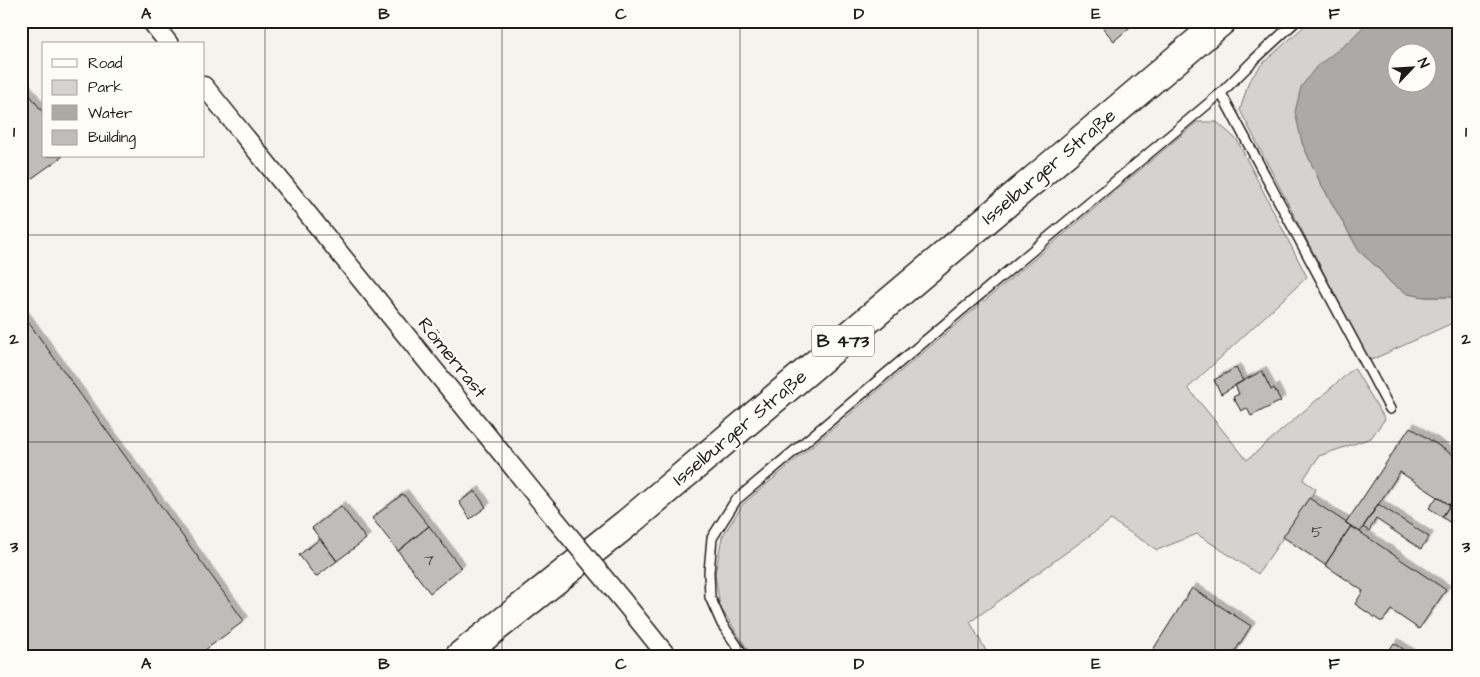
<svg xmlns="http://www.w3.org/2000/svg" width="1480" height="677" viewBox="0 0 1480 677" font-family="'Architects Daughter',sans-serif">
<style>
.green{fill:#d4d3cf;stroke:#787876}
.water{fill:#abaaa6;stroke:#72716f;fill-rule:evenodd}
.building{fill:#bebdba;stroke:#1c1c1c;filter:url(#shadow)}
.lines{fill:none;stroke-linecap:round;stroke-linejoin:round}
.lane-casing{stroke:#1c1c1c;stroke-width:12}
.street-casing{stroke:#1c1c1c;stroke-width:21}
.primary-casing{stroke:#1c1c1c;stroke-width:31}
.lane{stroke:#fdfcf7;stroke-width:9}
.street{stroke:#fdfcf7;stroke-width:18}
.primary{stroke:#fdfcf7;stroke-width:28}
.street-bridge-casing{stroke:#1c1c1c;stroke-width:21;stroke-linecap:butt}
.street-bridge{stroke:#fdfcf7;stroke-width:18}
.grid{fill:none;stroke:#1c1c1c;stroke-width:1;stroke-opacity:0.55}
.labels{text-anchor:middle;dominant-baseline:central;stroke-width:4.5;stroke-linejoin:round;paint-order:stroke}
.number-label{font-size:16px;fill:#444}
.shield{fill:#fdfcf7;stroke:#605f5e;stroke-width:1}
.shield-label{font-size:18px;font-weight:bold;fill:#1c1c1c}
.street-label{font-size:19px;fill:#1c1c1c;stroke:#fdfcf7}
.neatline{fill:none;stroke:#1c1c1c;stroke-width:2}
.grid-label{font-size:16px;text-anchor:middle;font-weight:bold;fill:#1c1c1c}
</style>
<defs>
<filter id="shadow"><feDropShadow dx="4.5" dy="-4.5" stdDeviation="0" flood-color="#0004"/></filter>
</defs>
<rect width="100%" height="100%" fill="#f4f3ee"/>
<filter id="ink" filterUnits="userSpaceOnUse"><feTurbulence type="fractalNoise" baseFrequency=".02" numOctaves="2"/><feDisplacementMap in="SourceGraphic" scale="10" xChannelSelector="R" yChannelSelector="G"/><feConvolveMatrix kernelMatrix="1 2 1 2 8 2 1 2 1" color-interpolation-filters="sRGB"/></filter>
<g filter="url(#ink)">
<path class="green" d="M1310,21H1369L1347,43L1302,143L1319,180L1359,251L1378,268L1391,283L1408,294L1425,297H1454L1459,296V320L1369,361L1240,110L1249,81L1262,64Z
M1197,122H1217L1237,140L1307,277L1188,388L1247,460L1354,368L1385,419L1371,438L1319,456L1303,480L1316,489L1258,574L1197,534L1157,550L1111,520L970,622L989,656H752L720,607L715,574L722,537L743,504Z"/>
<path class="water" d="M1369,21H1459V296L1454,297H1425L1408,294L1391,283L1378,268L1359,251L1319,180L1302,143L1295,112L1301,87L1316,67L1347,43ZM1398,52H1428V82H1398Z"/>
<path class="building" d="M1097,21H1137L1114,41Z
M21,83L44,114V156H63L21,186Z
M21,312L244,621L197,656H21Z
M1236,368L1243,381L1221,394L1214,380Z
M1262,371L1271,390L1274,388L1281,401L1251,416L1247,408L1241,411L1233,397L1239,394L1235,385Z
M1410,427L1459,459V492L1450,505L1400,472L1360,532L1346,523Z
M475,491L486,507L470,519L459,502Z
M1459,492V514L1452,524L1442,517Z
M403,494L429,526L398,551L372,518Z
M1437,497L1450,505L1442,517L1429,508Z
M1309,498L1351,526L1325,565L1283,537Z
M1378,504L1429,537L1421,549L1376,519L1369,531L1363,527Z
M341,506L366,539L337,561L312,528Z
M429,526L461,568L430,593L398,551Z
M1351,526L1446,590L1419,629L1391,610L1383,621H1380L1355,604L1363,591L1325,565Z
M320,539L337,561L316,577L299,555Z
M1192,588L1251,626L1232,656H1149Z
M1394,643L1414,656H1385Z"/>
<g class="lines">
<g class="lane-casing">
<path id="lane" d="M1221,93L1390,409
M744,656L722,624L710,597L709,572L712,538L736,500L1039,245L1221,93L1254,60L1296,21"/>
</g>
<g class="street-casing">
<path id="street" d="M151,21L169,44
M204,86L546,508
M623,601L667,656"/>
</g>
<g class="primary-casing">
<path id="primary" d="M460,656L626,524L1222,21"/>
</g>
<use href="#lane" class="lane"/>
<use href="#street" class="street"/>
<use href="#primary" class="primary"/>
<g class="street-bridge-casing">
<path id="street-bridge" d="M546,508L623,601"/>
</g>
<use href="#street-bridge" class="street-bridge"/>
</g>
</g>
<path class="grid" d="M265,21V656M502,21V656M740,21V656M978,21V656M1215,21V656M21,235H1459M21,442H1459"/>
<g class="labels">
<g class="number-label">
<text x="1317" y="532">5</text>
<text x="429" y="560">7</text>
</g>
<rect class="shield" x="812" y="325.5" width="62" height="31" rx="4"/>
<g class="shield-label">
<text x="843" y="341">B 473</text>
</g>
<g class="street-label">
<text transform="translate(1049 167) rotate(-40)">Isselburger Straße</text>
<text transform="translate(452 358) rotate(51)">Römerrast</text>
<text transform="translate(740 428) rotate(-40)">Isselburger Straße</text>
</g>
</g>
<rect width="1480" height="677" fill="none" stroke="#fdfcf7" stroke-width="55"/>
<rect x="42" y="42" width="162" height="115" fill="#fdfcf7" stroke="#a3a29f"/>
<rect x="52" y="59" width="25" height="8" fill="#fdfcf7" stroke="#a3a29f"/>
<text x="88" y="68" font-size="15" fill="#1c1c1c">Road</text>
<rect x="52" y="80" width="25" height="15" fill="#d4d3cf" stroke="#a3a29f"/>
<text x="88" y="92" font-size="15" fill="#1c1c1c">Park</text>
<rect x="52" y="105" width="25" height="15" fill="#abaaa6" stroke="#a3a29f"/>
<text x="88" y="118" font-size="15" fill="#1c1c1c">Water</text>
<rect x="52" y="130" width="25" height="15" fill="#bebdba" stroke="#a3a29f"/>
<text x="88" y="142" font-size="15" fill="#1c1c1c">Building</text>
<g transform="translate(1412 68) rotate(65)"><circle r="24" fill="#fdfcf7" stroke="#a3a29f"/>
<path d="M0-4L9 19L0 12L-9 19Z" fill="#1c1c1c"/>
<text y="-8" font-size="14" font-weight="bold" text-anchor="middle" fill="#1c1c1c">N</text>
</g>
<rect x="28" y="28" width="1424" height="622" class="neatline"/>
<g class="grid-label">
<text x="146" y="19">A</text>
<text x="384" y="19">B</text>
<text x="621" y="19">C</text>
<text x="859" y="19">D</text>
<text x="1096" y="19">E</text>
<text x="1334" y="19">F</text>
<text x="14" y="137">1</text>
<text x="1466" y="137">1</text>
<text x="14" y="344">2</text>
<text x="1466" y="344">2</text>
<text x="14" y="552">3</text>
<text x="1466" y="552">3</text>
<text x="146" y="669">A</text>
<text x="384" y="669">B</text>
<text x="621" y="669">C</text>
<text x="859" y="669">D</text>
<text x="1096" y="669">E</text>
<text x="1334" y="669">F</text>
</g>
</svg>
